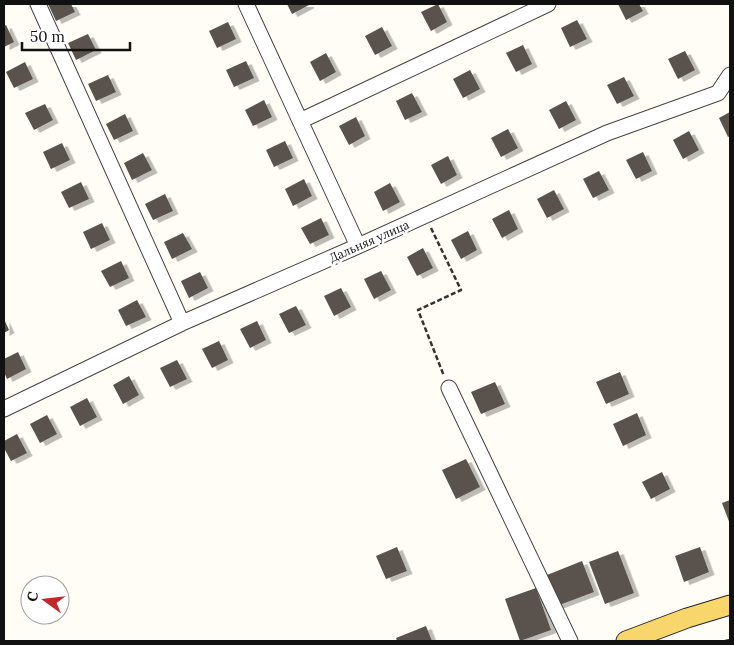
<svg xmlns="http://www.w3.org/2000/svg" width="734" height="645" viewBox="0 0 734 645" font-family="Lora,serif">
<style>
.building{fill:#5a524d;filter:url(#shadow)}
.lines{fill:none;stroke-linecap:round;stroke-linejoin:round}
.minor-casing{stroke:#444;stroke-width:17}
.major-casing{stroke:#222;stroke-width:21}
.path{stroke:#333;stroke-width:2.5;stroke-dasharray:5 2.5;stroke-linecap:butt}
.minor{stroke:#fff;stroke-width:15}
.major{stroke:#f9d66b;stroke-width:19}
.labels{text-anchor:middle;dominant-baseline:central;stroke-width:5;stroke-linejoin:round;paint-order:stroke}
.street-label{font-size:12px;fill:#111;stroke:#fff}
</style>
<defs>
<filter id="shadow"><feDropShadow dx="5.5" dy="3" stdDeviation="0" flood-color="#0004"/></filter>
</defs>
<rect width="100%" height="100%" fill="#fffdf5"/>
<path class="building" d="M48,4H71L75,12L56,21Z
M287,4H308L309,5L292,14Z
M438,4L447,22L431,31L421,12Z
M618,4H639L643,11L626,20Z
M577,20L587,39L570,47L561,28Z
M228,22L236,39L217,48L209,31Z
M6,25L14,42L4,47V26Z
M382,27L392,46L375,55L365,36Z
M88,34L96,50L76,60L68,43Z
M523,45L532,64L516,72L506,53Z
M685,51L695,70L678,79L668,59Z
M326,53L336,72L320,81L310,62Z
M246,61L254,78L234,87L226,70Z
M25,62L33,79L14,88L6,72Z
M470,70L480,89L463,98L453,79Z
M108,75L116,92L96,101L88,84Z
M624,77L634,96L617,104L607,85Z
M412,93L422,112L405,120L396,101Z
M264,100L272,117L253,126L245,110Z
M566,101L576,120L559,129L549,110Z
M45,104L53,120L34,130L25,113Z
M730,112V136L728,137L719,118Z
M125,114L133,131L114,140L106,124Z
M356,117L365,136L349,145L339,126Z
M508,129L518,148L501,157L491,138Z
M689,131L699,150L683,159L673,140Z
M285,141L293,158L274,167L266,150Z
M62,143L70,160L51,169L43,152Z
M643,152L652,171L636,179L626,160Z
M143,153L152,170L132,180L124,163Z
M448,156L457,175L441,184L431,165Z
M599,171L609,190L593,198L583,179Z
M304,179L312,196L293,206L285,189Z
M81,182L89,199L69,208L61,192Z
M390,183L400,202L383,211L374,192Z
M554,190L564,209L547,218L537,199Z
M165,194L173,211L153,220L145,204Z
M509,210L518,229L502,238L492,219Z
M321,218L329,235L310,244L301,228Z
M102,223L110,240L91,249L83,232Z
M468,231L477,250L461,259L451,240Z
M183,233L192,249L172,259L164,242Z
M423,248L433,268L417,276L407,257Z
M121,261L129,278L110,287L101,271Z
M381,271L391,290L374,299L364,279Z
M200,272L208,288L189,298L181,281Z
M341,288L351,307L334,316L324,296Z
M137,300L146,317L126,326L118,310Z
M296,306L306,325L289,333L279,314Z
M4,319L9,330L4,333Z
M257,321L266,340L250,348L240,329Z
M219,341L228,360L212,368L202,349Z
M18,352L26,369L7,379L4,372V359Z
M177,360L187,379L170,387L160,368Z
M620,372L629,394L606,404L596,382Z
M129,376L139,395L123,404L113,385Z
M495,382L505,404L481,414L471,392Z
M87,398L97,417L80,426L70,407Z
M637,413L646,435L623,446L613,424Z
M47,415L57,434L40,443L30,424Z
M17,434L27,453L11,461L4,448V441Z
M466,459L480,487L456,499L442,470Z
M662,472L670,489L651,499L642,482Z
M730,500V524L722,503Z
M397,547L407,571L386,579L376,556Z
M700,547L709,572L684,582L675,556Z
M618,551L634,593L605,604L589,562Z
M582,561L594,592L554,607L542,577Z
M536,588L551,630L520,641L505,599Z
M426,626L432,641H397L396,638Z"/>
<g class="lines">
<g class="minor-casing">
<path id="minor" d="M38,4L182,323
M246,4L358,246
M300,121L548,4
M449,388L570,641
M4,409L182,323L358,246L607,133L718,93L730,75"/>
</g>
<g class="major-casing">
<path id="major" d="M626,641L687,618L730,605"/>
</g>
<path class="path" d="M431,228L461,290L418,310L444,376
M725,641L730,640"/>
<use href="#minor" class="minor"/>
<use href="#major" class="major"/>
</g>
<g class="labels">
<g class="street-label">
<text transform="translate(369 241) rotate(-24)">Дальняя улица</text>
</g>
</g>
<rect width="734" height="645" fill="none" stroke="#111111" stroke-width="10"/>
<g transform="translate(45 600) rotate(285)"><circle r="24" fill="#ffffff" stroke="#a0a0a0"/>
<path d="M0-4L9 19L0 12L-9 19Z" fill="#c4262e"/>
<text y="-8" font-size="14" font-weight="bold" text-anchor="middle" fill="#111111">С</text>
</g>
<path d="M22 42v8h108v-8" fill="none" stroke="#111111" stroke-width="2.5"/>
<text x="30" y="42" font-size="15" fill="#111111" stroke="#ffffff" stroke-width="4" paint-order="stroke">50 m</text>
</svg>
